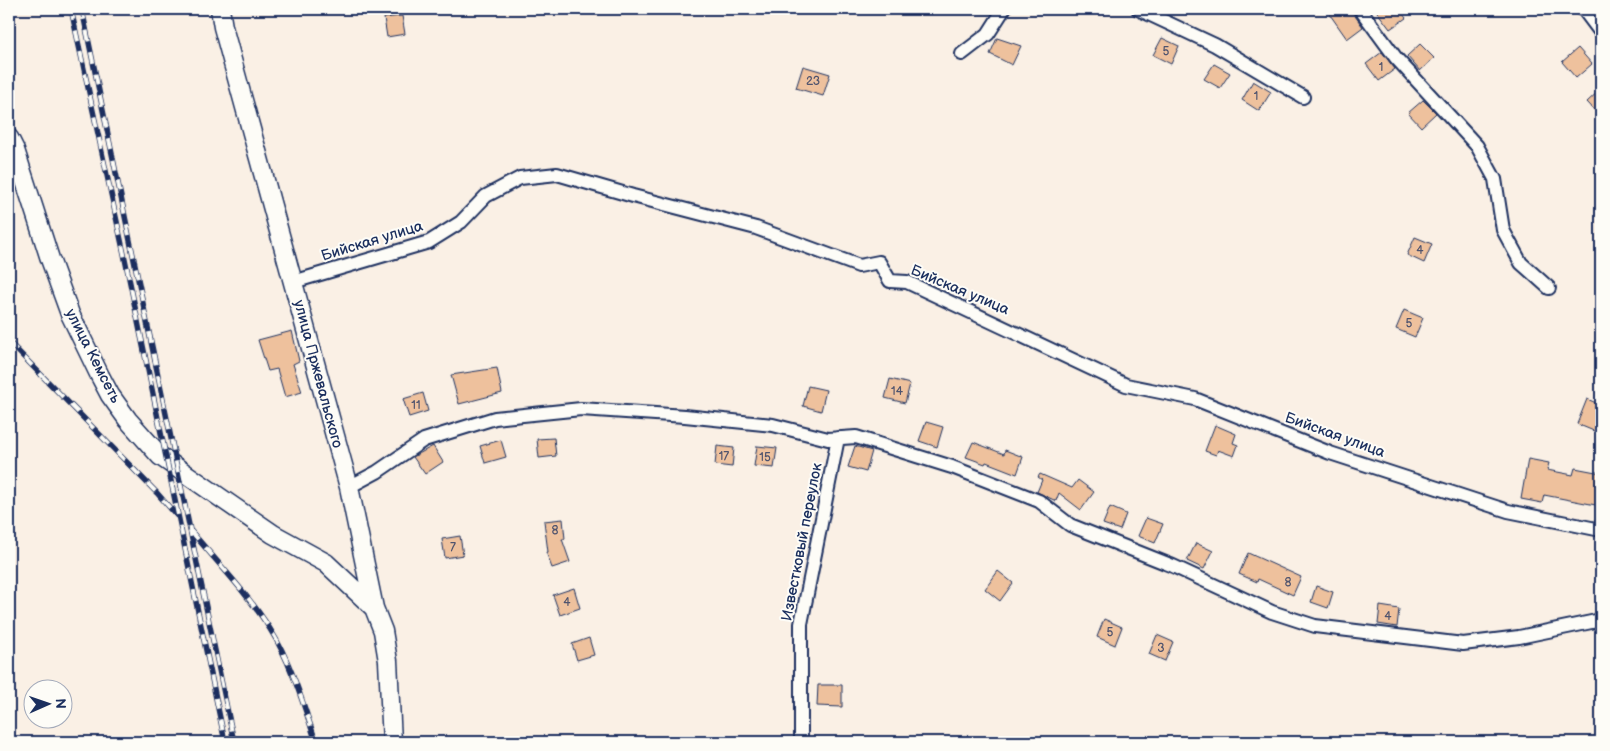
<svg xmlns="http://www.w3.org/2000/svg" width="1610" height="751" viewBox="0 0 1610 751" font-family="'Balsamiq Sans',sans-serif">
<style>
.building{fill:#eec19d;stroke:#1b2f5e}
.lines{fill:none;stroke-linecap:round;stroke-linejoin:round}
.street-casing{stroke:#1b2f5e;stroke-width:16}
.secondary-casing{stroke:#1b2f5e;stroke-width:21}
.street{stroke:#fdfcf7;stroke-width:12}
.secondary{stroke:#fdfcf7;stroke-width:18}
.rail-casing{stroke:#1b2f5e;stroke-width:5.5}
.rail{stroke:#fdfcf7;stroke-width:4;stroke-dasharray:11;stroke-linecap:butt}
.labels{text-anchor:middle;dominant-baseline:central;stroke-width:4;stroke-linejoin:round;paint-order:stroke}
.number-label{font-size:12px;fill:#50546e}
.street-label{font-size:15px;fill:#1b2f5e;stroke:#fdfcf7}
</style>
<rect width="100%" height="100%" fill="#faf0e5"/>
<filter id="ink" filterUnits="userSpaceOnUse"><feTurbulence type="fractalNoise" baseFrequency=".02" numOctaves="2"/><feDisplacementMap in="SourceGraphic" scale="10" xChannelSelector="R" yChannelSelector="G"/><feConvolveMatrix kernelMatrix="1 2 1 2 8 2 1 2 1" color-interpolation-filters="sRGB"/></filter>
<g filter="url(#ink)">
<path class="building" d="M1326,9H1350L1363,27L1347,39Z
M1375,9H1399L1406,18L1390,29Z
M402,16L405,34L387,37L384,18Z
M997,38L1021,46L1012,65L990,54Z
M1162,38L1179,46L1171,64L1153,55Z
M1420,44L1434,58L1420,71L1407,56Z
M1578,48L1592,64L1576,78L1562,62Z
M1382,52L1395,69L1379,81L1366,64Z
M1214,64L1230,73L1220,88L1204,79Z
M803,66L830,74L823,96L796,88Z
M1253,81L1271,92L1259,111L1242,100Z
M1601,89V117L1587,102Z
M1423,100L1436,113L1421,127L1408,113Z
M1415,237L1432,244L1424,263L1407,255Z
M1404,310L1423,318L1415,337L1396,329Z
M292,331L299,361L293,364L302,392L285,397L277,369L268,371L258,340Z
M497,368L502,393L459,404L451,375Z
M890,379L910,384L905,403L885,398Z
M808,386L826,390L821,411L803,406Z
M423,393L428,411L409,417L403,399Z
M1587,399L1601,405V434L1577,424Z
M926,422L943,427L937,447L919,441Z
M1215,425L1236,434L1233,443L1238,445L1234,456L1218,450L1216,455L1205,451Z
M554,438L556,456L539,458L537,439Z
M501,440L506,457L485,463L480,446Z
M973,442L1004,454L1005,450L1023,457L1017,474L986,462L985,464L966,457Z
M433,446L443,462L425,474L413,457Z
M717,446L734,448L732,467L715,465Z
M757,446L777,448L774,468L754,466Z
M855,446L872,451L866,472L848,467Z
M1528,459L1549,463L1547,470L1573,475L1575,468L1601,473V506L1544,495L1542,503L1521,499Z
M1040,474L1072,488L1078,480L1094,492L1081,510L1059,493L1056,501L1037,492L1042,480L1038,477Z
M1110,507L1126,514L1120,530L1103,524Z
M1146,518L1163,524L1155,543L1138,536Z
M563,519L565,539H562L570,562L552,568L546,552H548L544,521Z
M460,536L463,555L445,558L442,539Z
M1196,543L1213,551L1204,569L1187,561Z
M1248,553L1301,577L1293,595L1258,579L1257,582L1239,574Z
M998,571L1013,583L1000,601L985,589Z
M1316,586L1333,592L1328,608L1311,602Z
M574,588L580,608L560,615L553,595Z
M1380,606L1399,609L1397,627L1378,624Z
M1104,619L1122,627L1115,645L1097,637Z
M1157,635L1173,642L1165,661L1149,654Z
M589,638L594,655L577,660L572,644Z
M818,685H842V707L817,706Z"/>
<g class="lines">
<g class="street-casing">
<path id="street" d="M1138,9L1215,45L1303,97
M1360,9L1396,58L1477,146L1495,179L1503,230L1521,263L1549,288
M1583,9L1601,33
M962,54L988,34L1004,9
M293,282L429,242L461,222L486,196L520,178L557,174L633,196L756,228L859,266L879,262L890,281L907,282L1126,385L1195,399L1330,453L1508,511L1601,530
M349,487L377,472L424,440L495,418L581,409L685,416L773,425L828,439L856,437L952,467L1039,501L1070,525L1173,566L1272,612L1315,626L1463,644L1519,637L1601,620
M801,742V624L838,438"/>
</g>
<g class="secondary-casing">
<path id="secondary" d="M220,9L223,27L349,487L374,608L383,631L388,661L392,742
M9,138L15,150L50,259L70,314L100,376L110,395L128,420L160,456L273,534L326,563L374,608"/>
</g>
<use href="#street" class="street"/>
<use href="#secondary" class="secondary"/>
<g class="rail-casing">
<path id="rail" d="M71,9L124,254L225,742
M82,9L234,742
M9,342L157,493L177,516
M191,531C218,563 248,594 270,629C291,662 304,706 316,742"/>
</g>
<use href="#rail" class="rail"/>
</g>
</g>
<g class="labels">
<g class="number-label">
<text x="1166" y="51">5</text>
<text x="1381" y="67">1</text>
<text x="813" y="81">23</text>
<text x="1256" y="96">1</text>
<text x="1420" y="250">4</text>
<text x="1409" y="323">5</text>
<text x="897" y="391">14</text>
<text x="416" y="405">11</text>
<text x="724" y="456">17</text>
<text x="765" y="457">15</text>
<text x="555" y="530">8</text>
<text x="453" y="547">7</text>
<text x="1288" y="582">8</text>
<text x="567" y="602">4</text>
<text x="1388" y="616">4</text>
<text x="1110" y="632">5</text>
<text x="1161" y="648">3</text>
</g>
<g class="street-label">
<text transform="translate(372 241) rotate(-17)">Бийская улица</text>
<text transform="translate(960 290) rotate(23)">Бийская улица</text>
<text transform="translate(93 356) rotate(63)">улица Кемсеть</text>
<text transform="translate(318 374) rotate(75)">улица Пржевальского</text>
<text transform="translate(1335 435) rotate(20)">Бийская улица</text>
<text transform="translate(802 542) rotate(-79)">Известковый переулок</text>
</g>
</g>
<rect width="1610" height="751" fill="none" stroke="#fdfcf7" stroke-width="30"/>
<rect x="15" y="15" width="1580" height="721" fill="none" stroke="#1b2f5e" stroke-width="2" filter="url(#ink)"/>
<g transform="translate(48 704) rotate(88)"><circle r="24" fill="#fdfcf7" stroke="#a3aaba"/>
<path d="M0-4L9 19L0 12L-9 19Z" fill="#1b2f5e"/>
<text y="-8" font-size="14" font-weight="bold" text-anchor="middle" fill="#1b2f5e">N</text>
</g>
</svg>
